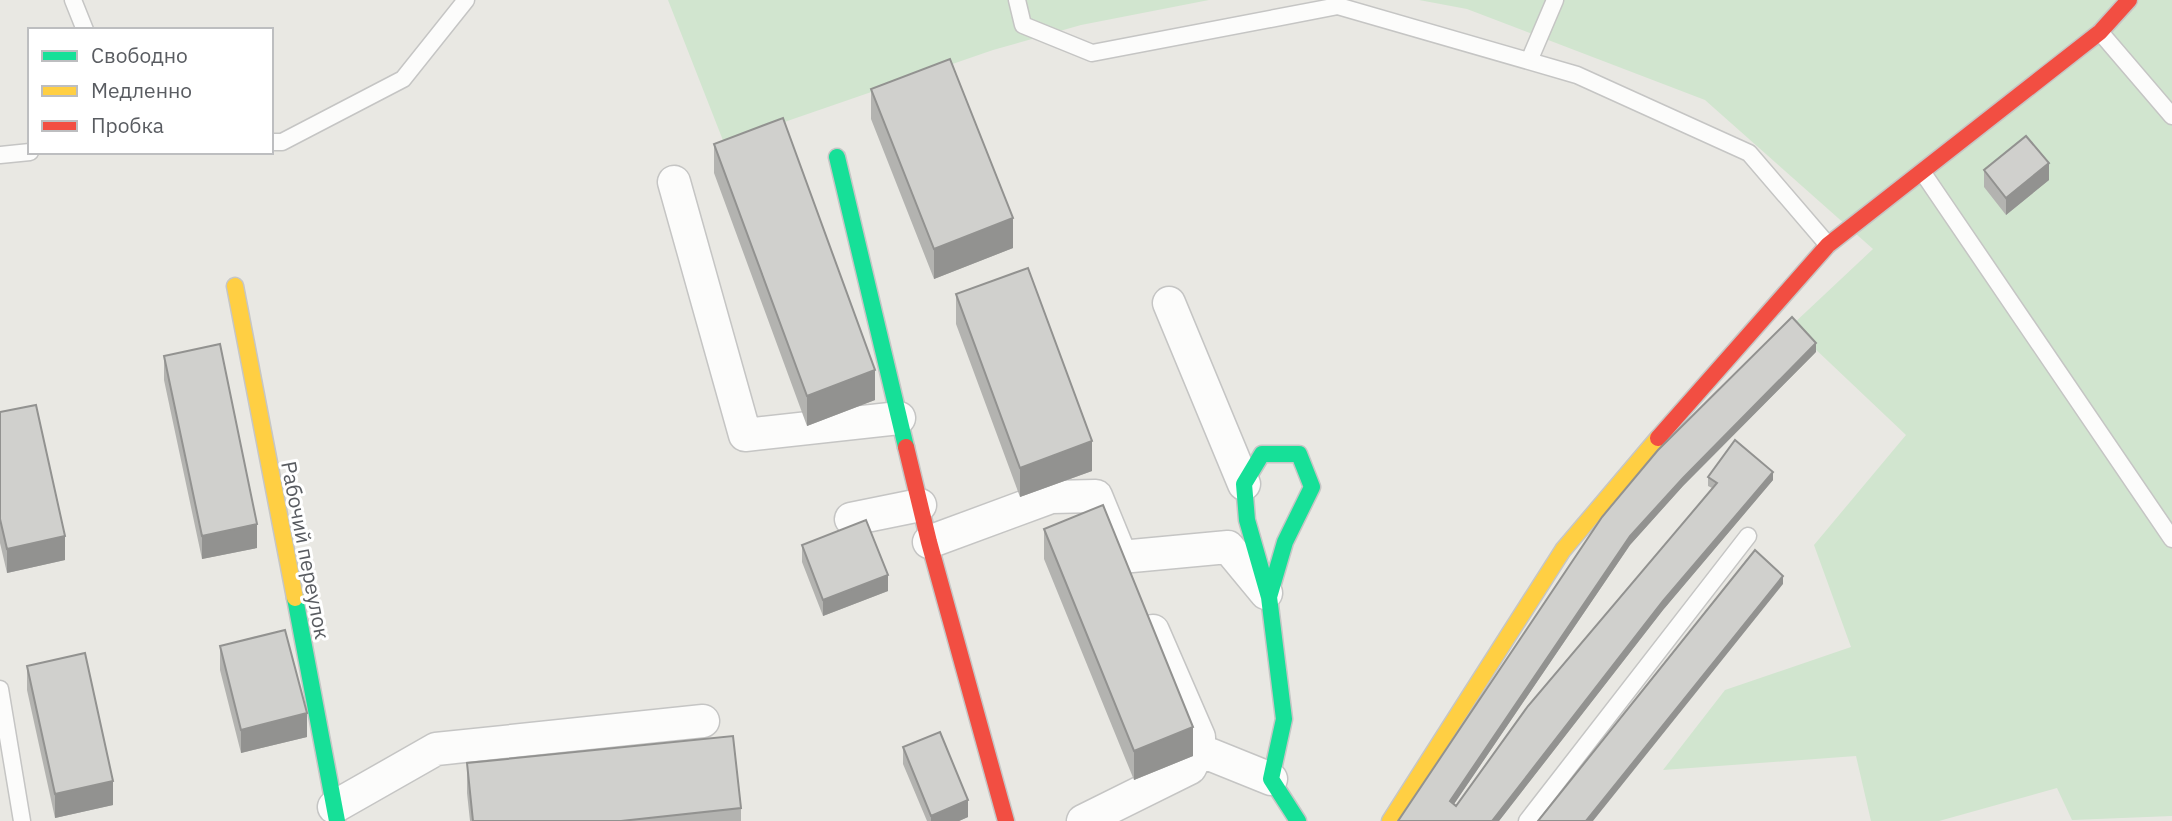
<svg xmlns="http://www.w3.org/2000/svg" width="2172" height="821" viewBox="0 0 2172 821" font-family="'IBM Plex Sans',sans-serif">
<style>
.green{fill:#d1e5cf}
.lines{fill:none;stroke-linecap:round;stroke-linejoin:round}
.lane-casing{stroke:#c5c5c4;stroke-width:19}
.street-casing{stroke:#c5c5c4;stroke-width:35}
.fast-casing{stroke:#c6c6c5;stroke-width:19}
.slow-casing{stroke:#c6c6c5;stroke-width:19}
.jam-casing{stroke:#c6c6c5;stroke-width:19}
.lane{stroke:#fcfcfb;stroke-width:16}
.street{stroke:#fcfcfb;stroke-width:32}
.fast{stroke:#16e098;stroke-width:16}
.slow{stroke:#ffcf43;stroke-width:16}
.jam{stroke:#f24e42;stroke-width:16}
.wall{fill:#b3b3b0}
.shaded-wall{fill:#929290}
.building{fill:#d0d0cd;stroke:#929290;stroke-width:2}
.labels{text-anchor:middle;dominant-baseline:central;stroke-width:6;stroke-linejoin:round;paint-order:stroke}
.street-label{font-size:21px;fill:#595c61;stroke:#fff}
</style>
<rect width="100%" height="100%" fill="#e9e8e3"/>
<path class="green" d="M668,0H1209L1081,25L993,50L724,143Z
M1419,0H2172V816L2072,820L2057,788L1939,821H1871L1856,756L1663,770L1725,690L1851,647L1814,545L1906,435L1791,326L1873,249L1705,100L1467,9Z"/>
<g class="lines">
<g class="lane-casing">
<path id="lane" d="M73,0L85,30
M1017,0L1023,25L1092,53L1338,6L1577,75L1749,153L1828,245
M2100,32L2172,116
M1529,61L1555,0
M271,142H282L403,79L466,0
M0,155L30,152
M1923,173L2172,539
M0,689L22,821
M1527,821L1748,536"/>
</g>
<g class="street-casing">
<path id="street" d="M674,182L745,435L899,418
M1169,303L1244,484
M851,519L920,505
M929,542L1051,497L1096,496L1121,557L1228,547L1266,593
M1199,750L1271,779
M334,807L436,749L703,721
M1083,821L1190,768L1199,750V737L1153,631"/>
</g>
<g class="fast-casing">
<path id="fast" d="M837,157L906,447
M1269,597L1285,542L1312,487L1299,454H1262L1244,484L1247,520L1269,597L1284,719L1271,779L1298,821
M295,598L337,821"/>
</g>
<g class="slow-casing">
<path id="slow" d="M235,286L295,598
M1390,821L1563,550L1658,438"/>
</g>
<g class="jam-casing">
<path id="jam" d="M1658,438L1828,245L2100,32L2129,0
M906,447L929,542L1006,821"/>
</g>
<use href="#lane" class="lane"/>
<use href="#street" class="street"/>
<use href="#fast" class="fast"/>
<use href="#slow" class="slow"/>
<use href="#jam" class="jam"/>
</g>
<path class="wall" d="M871,89L1013,248L934,279L871,119Z
M714,144L875,400L807,426L714,173Z
M1984,170L2049,180L2006,215L1984,187Z
M956,294L1092,471L1020,497L956,324Z
M1816,352L1683,486L1630,545L1454,804L1456,806L1712,488L1708,486V477L1773,480L1663,610L1499,821H1398L1602,517Z
M164,356L257,548L202,559L164,380Z
M0,412L65,560L7,573L0,543Z
M1044,529L1193,756L1134,780L1044,559Z
M802,545L888,591L823,616L802,562Z
M220,646L307,737L241,753L220,670Z
M27,666L113,805L55,818L27,690Z
M903,747L968,817L959,821H927L903,764Z
M467,763L741,808V821H470L467,793Z"/>
<path class="shaded-wall" d="M2049,163V180L2006,215V198Z
M1013,218V248L934,279V249Z
M1816,343V352L1683,486L1630,545L1450,810V801L1630,536L1683,478Z
M875,370V400L807,426V396Z
M1092,441V471L1020,497V468Z
M1773,472V480L1663,610L1499,821H1492L1663,601Z
M257,524V548L202,559V536Z
M65,536V560L7,573V549Z
M888,575V591L823,616V600Z
M1783,576V584L1593,821H1586Z
M307,713V737L241,753V730Z
M1193,727V756L1134,780V751Z
M113,781V805L55,818V794Z
M968,800V817L959,821H931V816Z"/>
<path class="building" d="M950,59L1013,218L934,249L871,89Z
M783,118L875,370L807,396L714,144Z
M2026,136L2049,163L2006,198L1984,170Z
M1028,268L1092,441L1020,468L956,294Z
M1792,317L1816,343L1683,478L1630,536L1450,801L1456,806L1528,706L1717,483L1708,477L1735,440L1773,472L1663,601L1492,821H1398L1602,517L1658,450Z
M220,344L257,524L202,536L164,356Z
M36,405L65,536L7,549L0,519V412Z
M1103,505L1193,727L1134,751L1044,529Z
M866,520L888,575L823,600L802,545Z
M1755,550L1783,576L1586,821H1538Z
M285,630L307,713L241,730L220,646Z
M85,653L113,781L55,794L27,666Z
M940,732L968,800L931,816L903,747Z
M733,736L741,808L621,821H473L467,763Z"/>
<g class="labels">
<g class="street-label">
<text transform="translate(306 550) rotate(79)">Рабочий переулок</text>
</g>
</g>
<rect x="28" y="28" width="245" height="126" fill="#ffffff" stroke="#bdbec0" stroke-width="2"/>
<rect x="42" y="51" width="35" height="10" fill="#16e098" stroke="#bdbec0" stroke-width="2"/>
<text x="91" y="63" font-size="21" fill="#595c61">Свободно</text>
<rect x="42" y="86" width="35" height="10" fill="#ffcf43" stroke="#bdbec0" stroke-width="2"/>
<text x="91" y="98" font-size="21" fill="#595c61">Медленно</text>
<rect x="42" y="121" width="35" height="10" fill="#f24e42" stroke="#bdbec0" stroke-width="2"/>
<text x="91" y="133" font-size="21" fill="#595c61">Пробка</text>
</svg>
